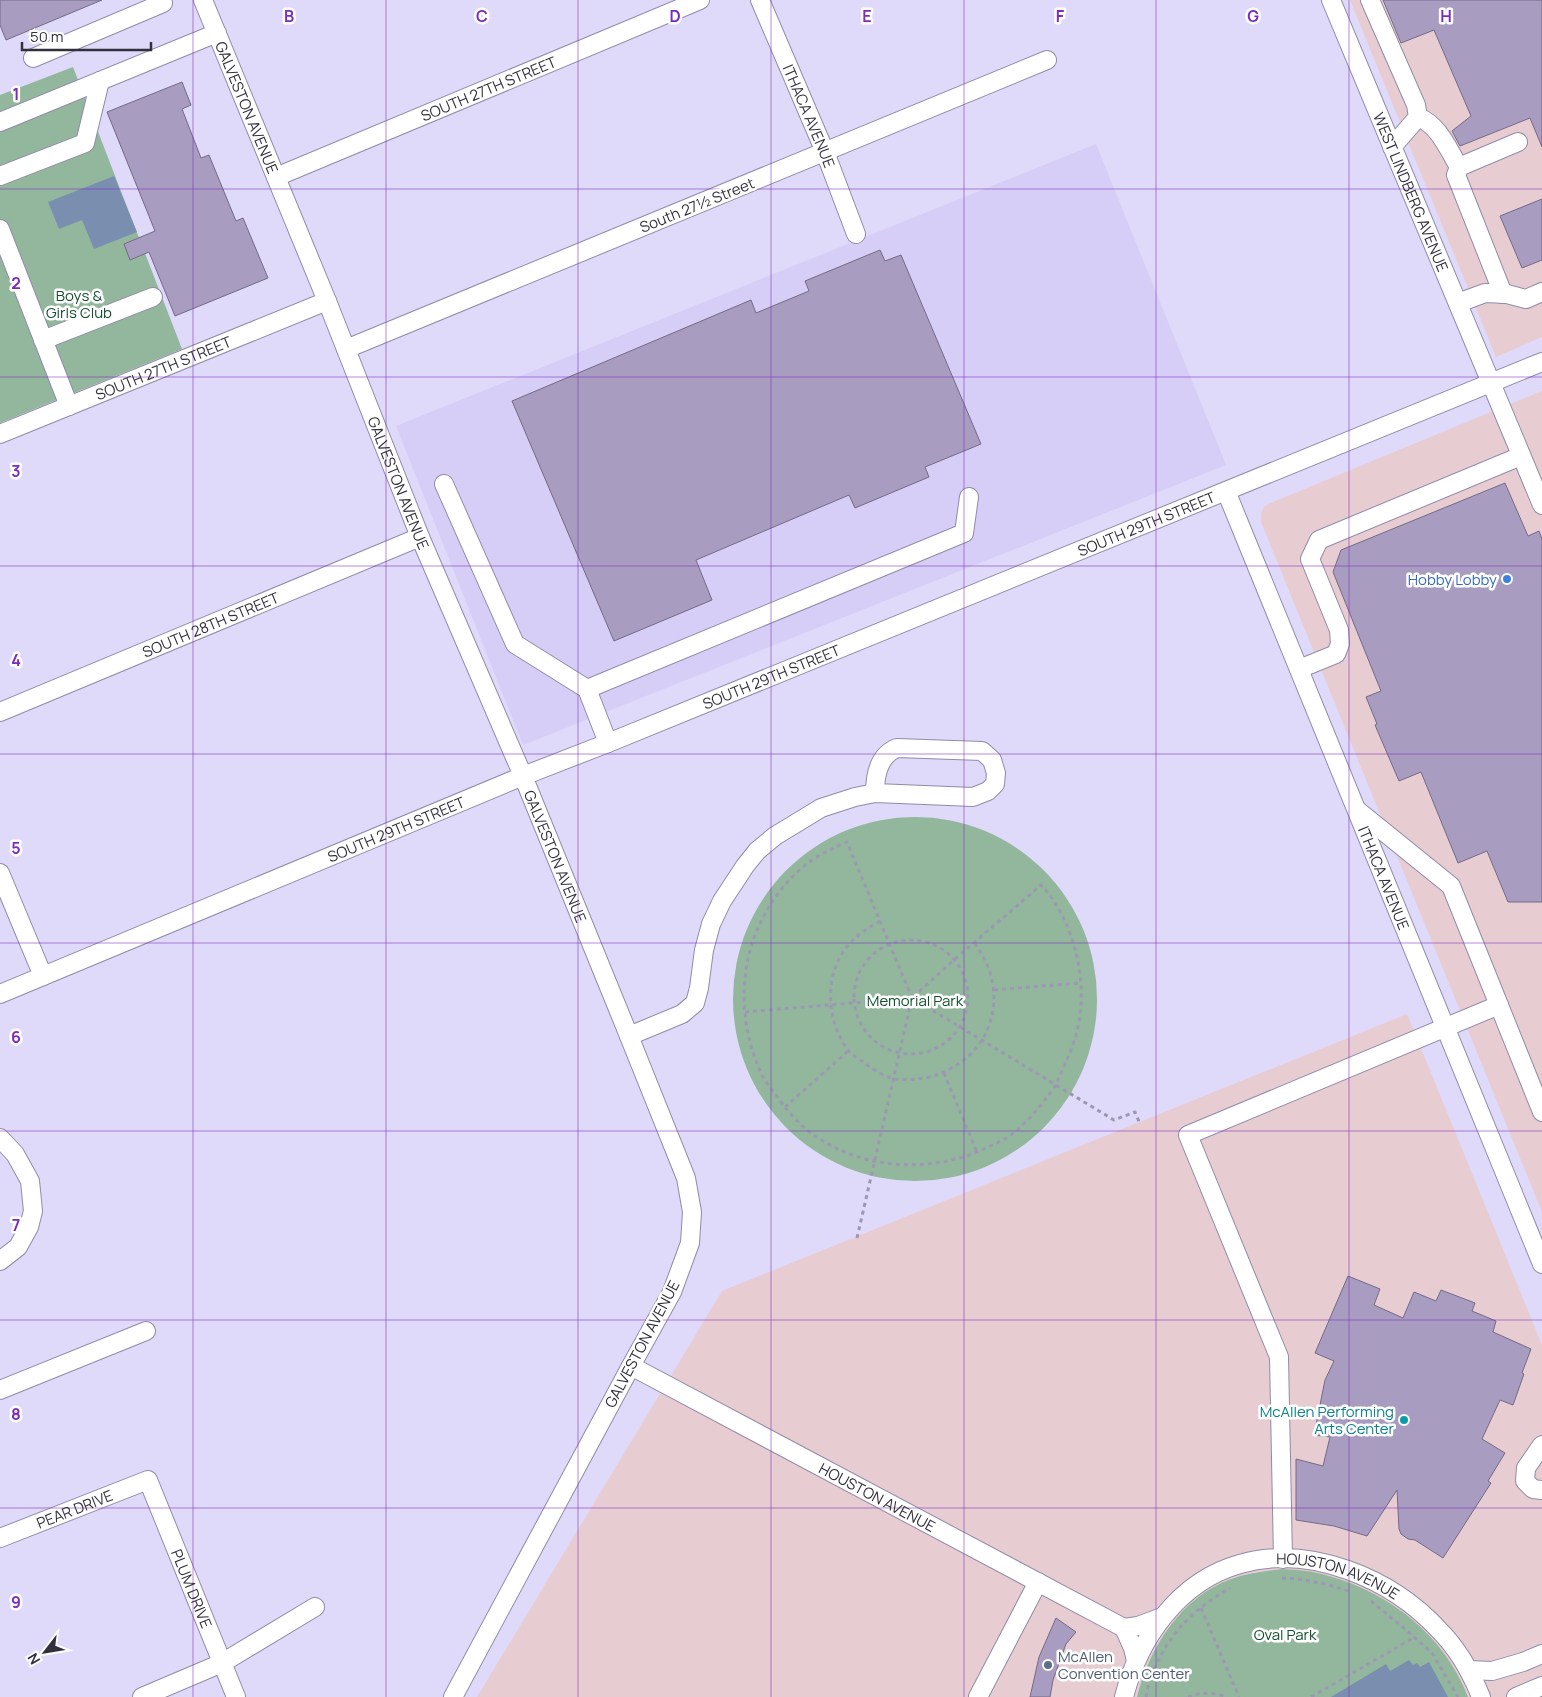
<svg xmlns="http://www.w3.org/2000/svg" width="1542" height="1697" viewBox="0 0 1542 1697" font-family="Manrope,sans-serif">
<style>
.commercial{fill:#e7cdd1}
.built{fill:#d6cef6}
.green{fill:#93b79d}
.water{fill:#7a8fb0}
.building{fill:#a99cc1;stroke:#746a86}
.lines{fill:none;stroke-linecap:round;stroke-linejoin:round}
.minor-casing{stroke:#918ba9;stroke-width:20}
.path{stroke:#9d98b2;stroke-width:3;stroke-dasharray:4 4;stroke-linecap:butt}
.minor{stroke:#fff;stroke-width:18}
.grid{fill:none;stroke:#7b2cbf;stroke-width:1;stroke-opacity:0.55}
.shop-dot{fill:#3f7fe0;stroke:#fff;stroke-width:2}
.culture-dot{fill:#0f9aa8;stroke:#fff;stroke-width:2}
.service-dot{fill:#5c6f8a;stroke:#fff;stroke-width:2}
.labels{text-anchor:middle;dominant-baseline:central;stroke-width:5;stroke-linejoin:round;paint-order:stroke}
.street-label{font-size:15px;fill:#33303d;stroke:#fff}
.park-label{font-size:15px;fill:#13502d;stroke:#fff}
.shop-label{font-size:15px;fill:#366cbe;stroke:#fff;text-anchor:end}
.culture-label{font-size:15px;fill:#0d838f;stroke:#fff;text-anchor:end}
.service-label{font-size:15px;fill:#4e5e75;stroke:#fff;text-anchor:start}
.grid-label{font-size:16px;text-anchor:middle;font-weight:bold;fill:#7b2cbf;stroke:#fff;stroke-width:5;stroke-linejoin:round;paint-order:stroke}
</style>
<rect width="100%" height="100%" fill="#dfd9fa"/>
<path class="commercial" d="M1350,0H1542V337L1496,357Z
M1542,391V1212L1261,522V514L1264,507L1268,504Z
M1407,1014L1542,1345V1697H1468L1452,1665L1328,1575L1283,1569L1253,1573L1232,1578L1185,1610L1167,1631L1154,1650L1140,1684L1137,1697H477L722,1291Z"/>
<path class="built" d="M1096,144L1226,465L523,745L396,426Z"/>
<path class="green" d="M73,67L182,349L0,423V95Z
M733 999a182 182 0 1 1 364 0a182 182 0 1 1-364 0Z
M1283,1569C1298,1570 1314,1571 1329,1576C1390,1593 1445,1636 1468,1697H1137C1149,1648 1181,1597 1231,1579C1248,1573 1265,1571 1283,1569Z"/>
<path class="water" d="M114,176L137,232L94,249L82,220L59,229L48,202Z
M1409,1660L1413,1665L1417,1663L1420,1667L1429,1662L1448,1697H1331L1386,1664L1390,1671Z"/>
<path class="building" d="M0,0H102L6,40L0,25Z
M1383,0H1542V147L1530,118L1460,146L1452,131L1471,116L1434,30L1401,43Z
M182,82L191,105L182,109L201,158L209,155L236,221L243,218L268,278L175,316L149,252L130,260L124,244L155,231L107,112Z
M1542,199V260L1522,268L1500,216Z
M880,250L885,261L901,255L981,444L925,467L929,477L855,508L849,495L696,560L712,600L614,641L512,401L751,300L756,313L809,291L805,281Z
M1505,483L1528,536L1539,531L1542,539V902H1508L1487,851L1458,863L1421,772L1399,781L1375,725L1377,724L1366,697L1381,691L1333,572L1341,550Z
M1348,1276L1380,1289L1374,1305L1403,1318L1414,1292L1436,1301L1441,1290L1475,1303L1472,1311L1496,1321L1493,1332L1531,1349L1522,1373L1524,1374L1513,1405L1500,1400L1482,1439L1505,1453L1488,1481L1491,1483L1443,1558L1415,1540L1408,1539L1401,1534L1399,1529L1397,1490L1367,1536L1334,1526L1296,1520V1459L1323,1466L1330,1437L1314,1435L1325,1380L1334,1361L1315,1353Z
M1056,1618L1076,1632L1066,1644L1053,1680L1050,1697H1030L1039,1657Z"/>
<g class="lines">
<g class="minor-casing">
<g id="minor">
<path id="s1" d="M203,0L327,301L420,537L523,776L629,1036L686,1178L692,1212L690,1243L672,1292L631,1366L453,1697"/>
<path id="s2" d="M760,0L825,152L856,234"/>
<path id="s3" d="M1331,0L1542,505"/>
<path d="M1370,0L1416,105L1418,117L1392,147"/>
<path d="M33,58L163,3"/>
<path d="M1418,117C1439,125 1448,149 1459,167"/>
<path d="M0,122L217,33"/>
<path d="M0,176L85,143L100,81"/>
<path id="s4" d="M276,177L700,0"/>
<path d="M0,229L69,406"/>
<path d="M1503,294L1456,175L1459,167L1518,142"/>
<path d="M1458,303L1485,293L1507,294L1526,299L1542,292"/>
<path d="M43,340L153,297"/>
<path d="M346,349L1047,60"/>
<path id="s5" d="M0,434L327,301"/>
<path d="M444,484L515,644L587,689L608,743"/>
<path id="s6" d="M1226,491L1542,1264"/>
<path d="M1299,669L1336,654L1340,644L1339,630L1310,559L1319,540L1521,456"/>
<path d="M587,689L964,533L969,497"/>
<path id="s7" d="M0,712L420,537"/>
<path d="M1357,810L1451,886L1542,1112"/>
<path d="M0,873L43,976"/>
<path id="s8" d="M0,994L523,776L608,743L1542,362"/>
<path d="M629,1036L682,1014L695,1003L699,988L704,950L711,924L722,901L745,866L757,851L775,836L821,808L855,797L875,793L973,797L988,791L995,784L996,773L992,760L982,751L897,748C879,755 875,775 875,793"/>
<path d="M0,1138L15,1154L30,1181L33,1211L29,1227L18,1247L0,1261"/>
<path id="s9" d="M631,1366L1124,1628"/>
<path d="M0,1390L146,1331"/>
<path d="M1542,1445L1526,1468L1525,1481L1533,1489L1542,1490"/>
<path id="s10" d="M0,1538L148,1480L236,1697"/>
<path d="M1283,1559L1279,1357L1188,1135L1499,1005"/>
<path d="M1136,1661L1133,1648L1124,1628L1138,1626L1162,1617"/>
<path d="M1469,1670L1492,1671L1523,1662L1542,1654"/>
<path d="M142,1697L222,1663L315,1607"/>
<path d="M978,1697L1038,1582"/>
<path id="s11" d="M1124,1697C1139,1638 1179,1581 1240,1564C1310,1544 1391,1578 1439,1630C1458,1649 1471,1672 1481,1697"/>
<path d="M1516,1697L1542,1686"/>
</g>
</g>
<path class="path" d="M880,921C866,929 852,938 843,952C824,981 828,1022 847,1049C851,1054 857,1058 862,1061C871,1068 884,1077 895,1079C913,1081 934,1078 950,1069C967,1060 981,1046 988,1028C1000,998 993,968 974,942
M854 997a57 57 0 1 1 114 0a57 57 0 1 1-114 0Z
M994,990L1080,983
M745,1012L912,998L1056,1085C1042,1104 1028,1123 1008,1137C1000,1142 992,1145 984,1149C930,1173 868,1170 818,1138C801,1127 787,1111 776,1095C771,1088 764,1081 761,1073C746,1039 741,1006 746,970C752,925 781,878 820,855C829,850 838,846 847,842L912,998
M944,1073L977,1152
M785,1107L848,1051
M857,1238L912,998L955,959L1041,885C1075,921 1089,984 1077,1031C1073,1049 1063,1067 1056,1085L1114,1120L1135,1112L1140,1124
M1282,1578C1306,1579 1329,1584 1351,1592
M1371,1601L1405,1629L1432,1653L1458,1697
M1201,1608L1239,1697
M1154,1669C1159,1660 1163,1650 1169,1642C1184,1619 1207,1601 1230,1588
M1146,1697L1150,1677
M1188,1697C1200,1692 1215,1692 1226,1697
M1311,1697L1415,1637"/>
<use href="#minor" class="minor"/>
</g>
<path class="grid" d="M193,0V1697M386,0V1697M578,0V1697M771,0V1697M964,0V1697M1156,0V1697M1349,0V1697M0,189H1542M0,377H1542M0,566H1542M0,754H1542M0,943H1542M0,1131H1542M0,1320H1542M0,1508H1542"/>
<circle class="shop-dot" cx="1507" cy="579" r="5"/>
<circle class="culture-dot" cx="1404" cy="1420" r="5"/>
<circle class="service-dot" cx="1048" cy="1665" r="5"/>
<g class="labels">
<g class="street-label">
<text stroke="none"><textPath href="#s4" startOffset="230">SOUTH 27TH STREET</textPath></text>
<text stroke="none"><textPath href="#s1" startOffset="116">GALVESTON AVENUE</textPath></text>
<text stroke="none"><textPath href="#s2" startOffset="126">ITHACA AVENUE</textPath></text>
<text stroke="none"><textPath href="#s3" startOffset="208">WEST LINDBERG AVENUE</textPath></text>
<text transform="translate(697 205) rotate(-22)">South 27½ Street</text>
<text stroke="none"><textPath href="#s5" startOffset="176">SOUTH 27TH STREET</textPath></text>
<text stroke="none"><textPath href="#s1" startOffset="521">GALVESTON AVENUE</textPath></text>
<text stroke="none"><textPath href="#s8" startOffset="1239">SOUTH 29TH STREET</textPath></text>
<text stroke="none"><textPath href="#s7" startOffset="228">SOUTH 28TH STREET</textPath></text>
<text stroke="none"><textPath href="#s8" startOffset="834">SOUTH 29TH STREET</textPath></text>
<text stroke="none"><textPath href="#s8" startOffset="429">SOUTH 29TH STREET</textPath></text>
<text stroke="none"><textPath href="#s1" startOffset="926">GALVESTON AVENUE</textPath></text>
<text stroke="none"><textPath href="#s6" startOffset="418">ITHACA AVENUE</textPath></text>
<text transform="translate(642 1344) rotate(-62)">GALVESTON AVENUE</text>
<text stroke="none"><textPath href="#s9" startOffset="279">HOUSTON AVENUE</textPath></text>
<text stroke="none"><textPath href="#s10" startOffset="80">PEAR DRIVE</textPath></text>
<text stroke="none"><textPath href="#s11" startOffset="286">HOUSTON AVENUE</textPath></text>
<text stroke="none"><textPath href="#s10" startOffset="276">PLUM DRIVE</textPath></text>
</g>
<g class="park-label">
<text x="79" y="295">Boys &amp;<tspan x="79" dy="17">Girls Club</tspan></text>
<text x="915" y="1000">Memorial Park</text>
<text x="1285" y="1634">Oval Park</text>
</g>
<g class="shop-label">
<text x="1497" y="579">Hobby Lobby</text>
</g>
<g class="culture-label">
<text x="1394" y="1411">McAllen Performing<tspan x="1394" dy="17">Arts Center</tspan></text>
</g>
<g class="service-label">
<text x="1058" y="1656">McAllen<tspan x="1058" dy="17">Convention Center</tspan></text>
</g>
</g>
<g class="grid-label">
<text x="289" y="22">B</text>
<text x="482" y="22">C</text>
<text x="675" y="22">D</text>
<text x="867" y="22">E</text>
<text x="1060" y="22">F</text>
<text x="1253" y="22">G</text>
<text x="1446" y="22">H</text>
<text x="16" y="100">1</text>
<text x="16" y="289">2</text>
<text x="16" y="477">3</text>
<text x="16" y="666">4</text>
<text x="16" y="854">5</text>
<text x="16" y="1043">6</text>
<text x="16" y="1231">7</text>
<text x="16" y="1420">8</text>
<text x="16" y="1608">9</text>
</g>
<g transform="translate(45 1652) rotate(239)" stroke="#ffffff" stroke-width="4" paint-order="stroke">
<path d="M0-4L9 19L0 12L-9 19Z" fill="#33303d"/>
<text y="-8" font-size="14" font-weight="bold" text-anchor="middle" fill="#33303d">N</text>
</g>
<path d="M22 42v8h129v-8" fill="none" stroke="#33303d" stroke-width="2.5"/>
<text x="30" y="42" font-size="15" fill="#33303d" stroke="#ffffff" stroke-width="4" paint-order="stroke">50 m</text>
</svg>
